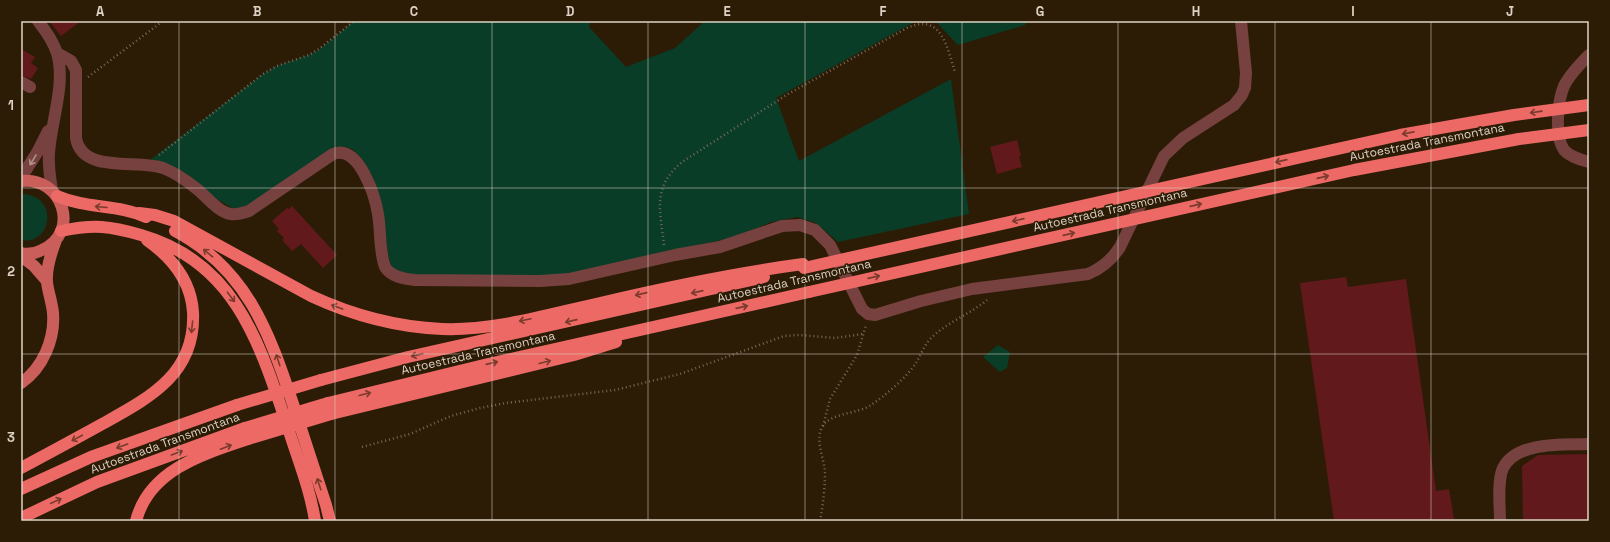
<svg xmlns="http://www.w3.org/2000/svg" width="1610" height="542" viewBox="0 0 1610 542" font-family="'Space Grotesk',sans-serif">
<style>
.green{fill:#093d27}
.building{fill:#61191c}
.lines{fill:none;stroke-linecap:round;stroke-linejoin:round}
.path{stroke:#776957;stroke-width:2.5;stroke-dasharray:1 3;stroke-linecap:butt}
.minor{stroke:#76413e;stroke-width:12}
.major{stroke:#ca5e5a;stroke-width:12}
.highway{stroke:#ec6965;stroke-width:12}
.highway-bridge{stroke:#ec6965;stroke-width:12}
.oneway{stroke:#793b2c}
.oneway2{stroke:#af9188}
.grid{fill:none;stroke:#ddd2c5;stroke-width:1;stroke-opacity:0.55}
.labels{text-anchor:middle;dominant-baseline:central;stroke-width:3;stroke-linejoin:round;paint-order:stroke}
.street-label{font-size:12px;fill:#ddd2c5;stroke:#2c1c06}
.neatline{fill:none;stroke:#ddd2c5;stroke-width:1.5}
.grid-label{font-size:13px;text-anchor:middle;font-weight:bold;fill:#ddd2c5}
</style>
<rect width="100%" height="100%" fill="#2c1c06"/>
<path class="green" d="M354,21H590L589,27L626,67L675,48L705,21H916L776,98L799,161L951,79L969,214L838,242L816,223L797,217L771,222L737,237L668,251L581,273L541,277L433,278L402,273L392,268C385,250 387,230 383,210C380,194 368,160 353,150C347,146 339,147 332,148L249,206L234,209L150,160L263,74L277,66L309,55L319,50Z
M935,21H1027L1025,25L958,45Z
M21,194C60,194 52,246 21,240Z
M998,345L1010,352L1007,368L1000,372L983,357Z"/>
<path class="building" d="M49,21H81L61,36Z
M21,49L35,57L31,63L38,68L31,79L21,75Z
M1017,140L1021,156L1019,157L1022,167L997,174L990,147Z
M292,206L337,255L323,268L301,244L292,251L282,240L284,238L277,231L279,229L272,221L287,208L289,209Z
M1346,277L1348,287L1406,279L1436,491L1449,489L1454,519L1441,521H1334L1300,283Z
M1589,454V521H1523L1522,466L1538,455Z"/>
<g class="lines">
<path class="path" d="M88,77L163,21
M159,155L263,74L277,66L309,55L319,49L354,21
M664,245C660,210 652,187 682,162L788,94L907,28C942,12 947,48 955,72
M823,426L830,399L857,355L866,325
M362,447L410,434L451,416L480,408L506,403L615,390L680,374L784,336L799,335L835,338L863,334
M820,521C823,505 825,488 825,472C824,458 815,441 822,427C829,413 858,414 871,405C885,396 907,377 916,363C921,355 924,345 932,337C948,322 970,314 987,300"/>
<path class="minor" d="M38,21C46,31 53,41 57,53C66,85 51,121 49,153C48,166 50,178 52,190
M57,53L71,61L76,70V138C82,174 137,159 163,168C176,173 187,181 197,189C207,197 218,212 231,214C238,215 243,213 249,211L333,154C359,144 375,196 378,214C381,231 379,251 385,267C391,277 404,279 415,280L540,281L569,279L675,255L720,247L782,226L800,225L815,230L830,245L862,309L868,314L875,315L921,301L972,289L1088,274C1102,268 1112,260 1120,247L1164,156L1183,138L1234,105L1242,95L1245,88L1246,73L1241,21
M1589,55C1580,64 1570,74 1564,86C1558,100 1554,136 1564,150C1570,157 1581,160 1589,162
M21,82L30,87
M21,178L38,151L48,131
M1500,521C1500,507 1497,481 1503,468C1517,441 1563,445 1589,444"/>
<path class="major" d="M21,181C63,176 81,233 42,250C36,253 28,255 21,253
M21,256L34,266L47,281
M21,383C43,368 55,339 53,313C52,302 48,292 47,282C46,268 51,253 56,240"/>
<path class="highway" d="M57,196C87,209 118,204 146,217
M139,213L155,215L174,221L311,296C352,315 397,327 442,329C495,331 549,314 600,303C668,287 735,273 803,264
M61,231C94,224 110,226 141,235C235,262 259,342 287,425C297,457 310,488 315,521
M175,231C247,269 269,332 293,404C304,438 315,471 326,505L330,521
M321,380L408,357L764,277
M328,403L484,365L809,292
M331,414L574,355L616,342
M21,468C49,453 77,438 104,423C151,397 196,373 193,312C191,280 171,257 147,240
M21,489L91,457L237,405
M21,518L97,482L245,428
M136,521C149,470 203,454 248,439"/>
<path class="highway-bridge" d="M804,268L1400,135L1514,115L1589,105
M809,292L1354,170L1519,139L1589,130
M237,405L321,380
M245,428L328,403
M248,439L331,414"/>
</g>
<defs><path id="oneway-shaft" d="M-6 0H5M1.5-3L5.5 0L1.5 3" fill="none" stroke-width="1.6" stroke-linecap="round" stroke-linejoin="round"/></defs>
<g class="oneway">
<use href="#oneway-shaft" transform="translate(1536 112) rotate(172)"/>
<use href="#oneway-shaft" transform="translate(1408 133) rotate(169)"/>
<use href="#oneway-shaft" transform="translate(1281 161) rotate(167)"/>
<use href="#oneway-shaft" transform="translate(1323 177) rotate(-13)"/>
<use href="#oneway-shaft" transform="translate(1196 205) rotate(-13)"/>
<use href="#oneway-shaft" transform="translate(101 207) rotate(-175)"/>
<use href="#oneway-shaft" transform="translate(1018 220) rotate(167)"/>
<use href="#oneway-shaft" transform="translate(1069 234) rotate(-13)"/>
<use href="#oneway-shaft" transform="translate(208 253) rotate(-140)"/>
<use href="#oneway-shaft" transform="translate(874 277) rotate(-13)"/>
<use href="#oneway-shaft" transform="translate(697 292) rotate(167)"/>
<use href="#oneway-shaft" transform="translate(641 294) rotate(167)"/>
<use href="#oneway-shaft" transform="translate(231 297) rotate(53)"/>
<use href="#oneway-shaft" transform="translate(337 307) rotate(-160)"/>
<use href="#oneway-shaft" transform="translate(742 307) rotate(-13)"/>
<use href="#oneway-shaft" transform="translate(525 320) rotate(168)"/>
<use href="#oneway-shaft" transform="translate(571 321) rotate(167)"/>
<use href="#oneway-shaft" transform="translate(192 327) rotate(96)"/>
<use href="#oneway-shaft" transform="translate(417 355) rotate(167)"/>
<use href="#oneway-shaft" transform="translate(278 360) rotate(-108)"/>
<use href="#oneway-shaft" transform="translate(545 362) rotate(-14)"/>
<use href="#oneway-shaft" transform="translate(492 363) rotate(-13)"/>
<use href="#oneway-shaft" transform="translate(365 394) rotate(-14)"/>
<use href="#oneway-shaft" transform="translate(77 438) rotate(152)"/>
<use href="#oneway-shaft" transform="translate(122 446) rotate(160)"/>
<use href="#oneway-shaft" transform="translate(226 447) rotate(-21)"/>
<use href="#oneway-shaft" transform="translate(177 453) rotate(-20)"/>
<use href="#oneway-shaft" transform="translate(319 484) rotate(-108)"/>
<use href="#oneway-shaft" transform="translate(56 501) rotate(-25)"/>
</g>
<use class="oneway2" href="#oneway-shaft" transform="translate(33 160) rotate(121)"/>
<path class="grid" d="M179,21V521M335,21V521M492,21V521M648,21V521M805,21V521M962,21V521M1118,21V521M1275,21V521M1431,21V521M21,188H1589M21,354H1589"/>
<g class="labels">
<g class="street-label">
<text transform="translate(1427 142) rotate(-11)">Autoestrada Transmontana</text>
<text transform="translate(1110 210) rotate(-13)">Autoestrada Transmontana</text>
<text transform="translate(794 281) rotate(-13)">Autoestrada Transmontana</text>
<text transform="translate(478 353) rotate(-13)">Autoestrada Transmontana</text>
<text transform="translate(165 443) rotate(-20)">Autoestrada Transmontana</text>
</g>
</g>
<rect width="1610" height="542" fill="none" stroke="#2c1c06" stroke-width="44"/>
<rect x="22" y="22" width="1566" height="498" class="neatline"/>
<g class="grid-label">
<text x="100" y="16">A</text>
<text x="257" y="16">B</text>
<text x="414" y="16">C</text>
<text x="570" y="16">D</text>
<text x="727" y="16">E</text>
<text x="883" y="16">F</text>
<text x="1040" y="16">G</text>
<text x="1196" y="16">H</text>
<text x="1353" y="16">I</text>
<text x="1510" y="16">J</text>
<text x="11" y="110">1</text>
<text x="11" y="276">2</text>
<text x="11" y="442">3</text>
</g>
</svg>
